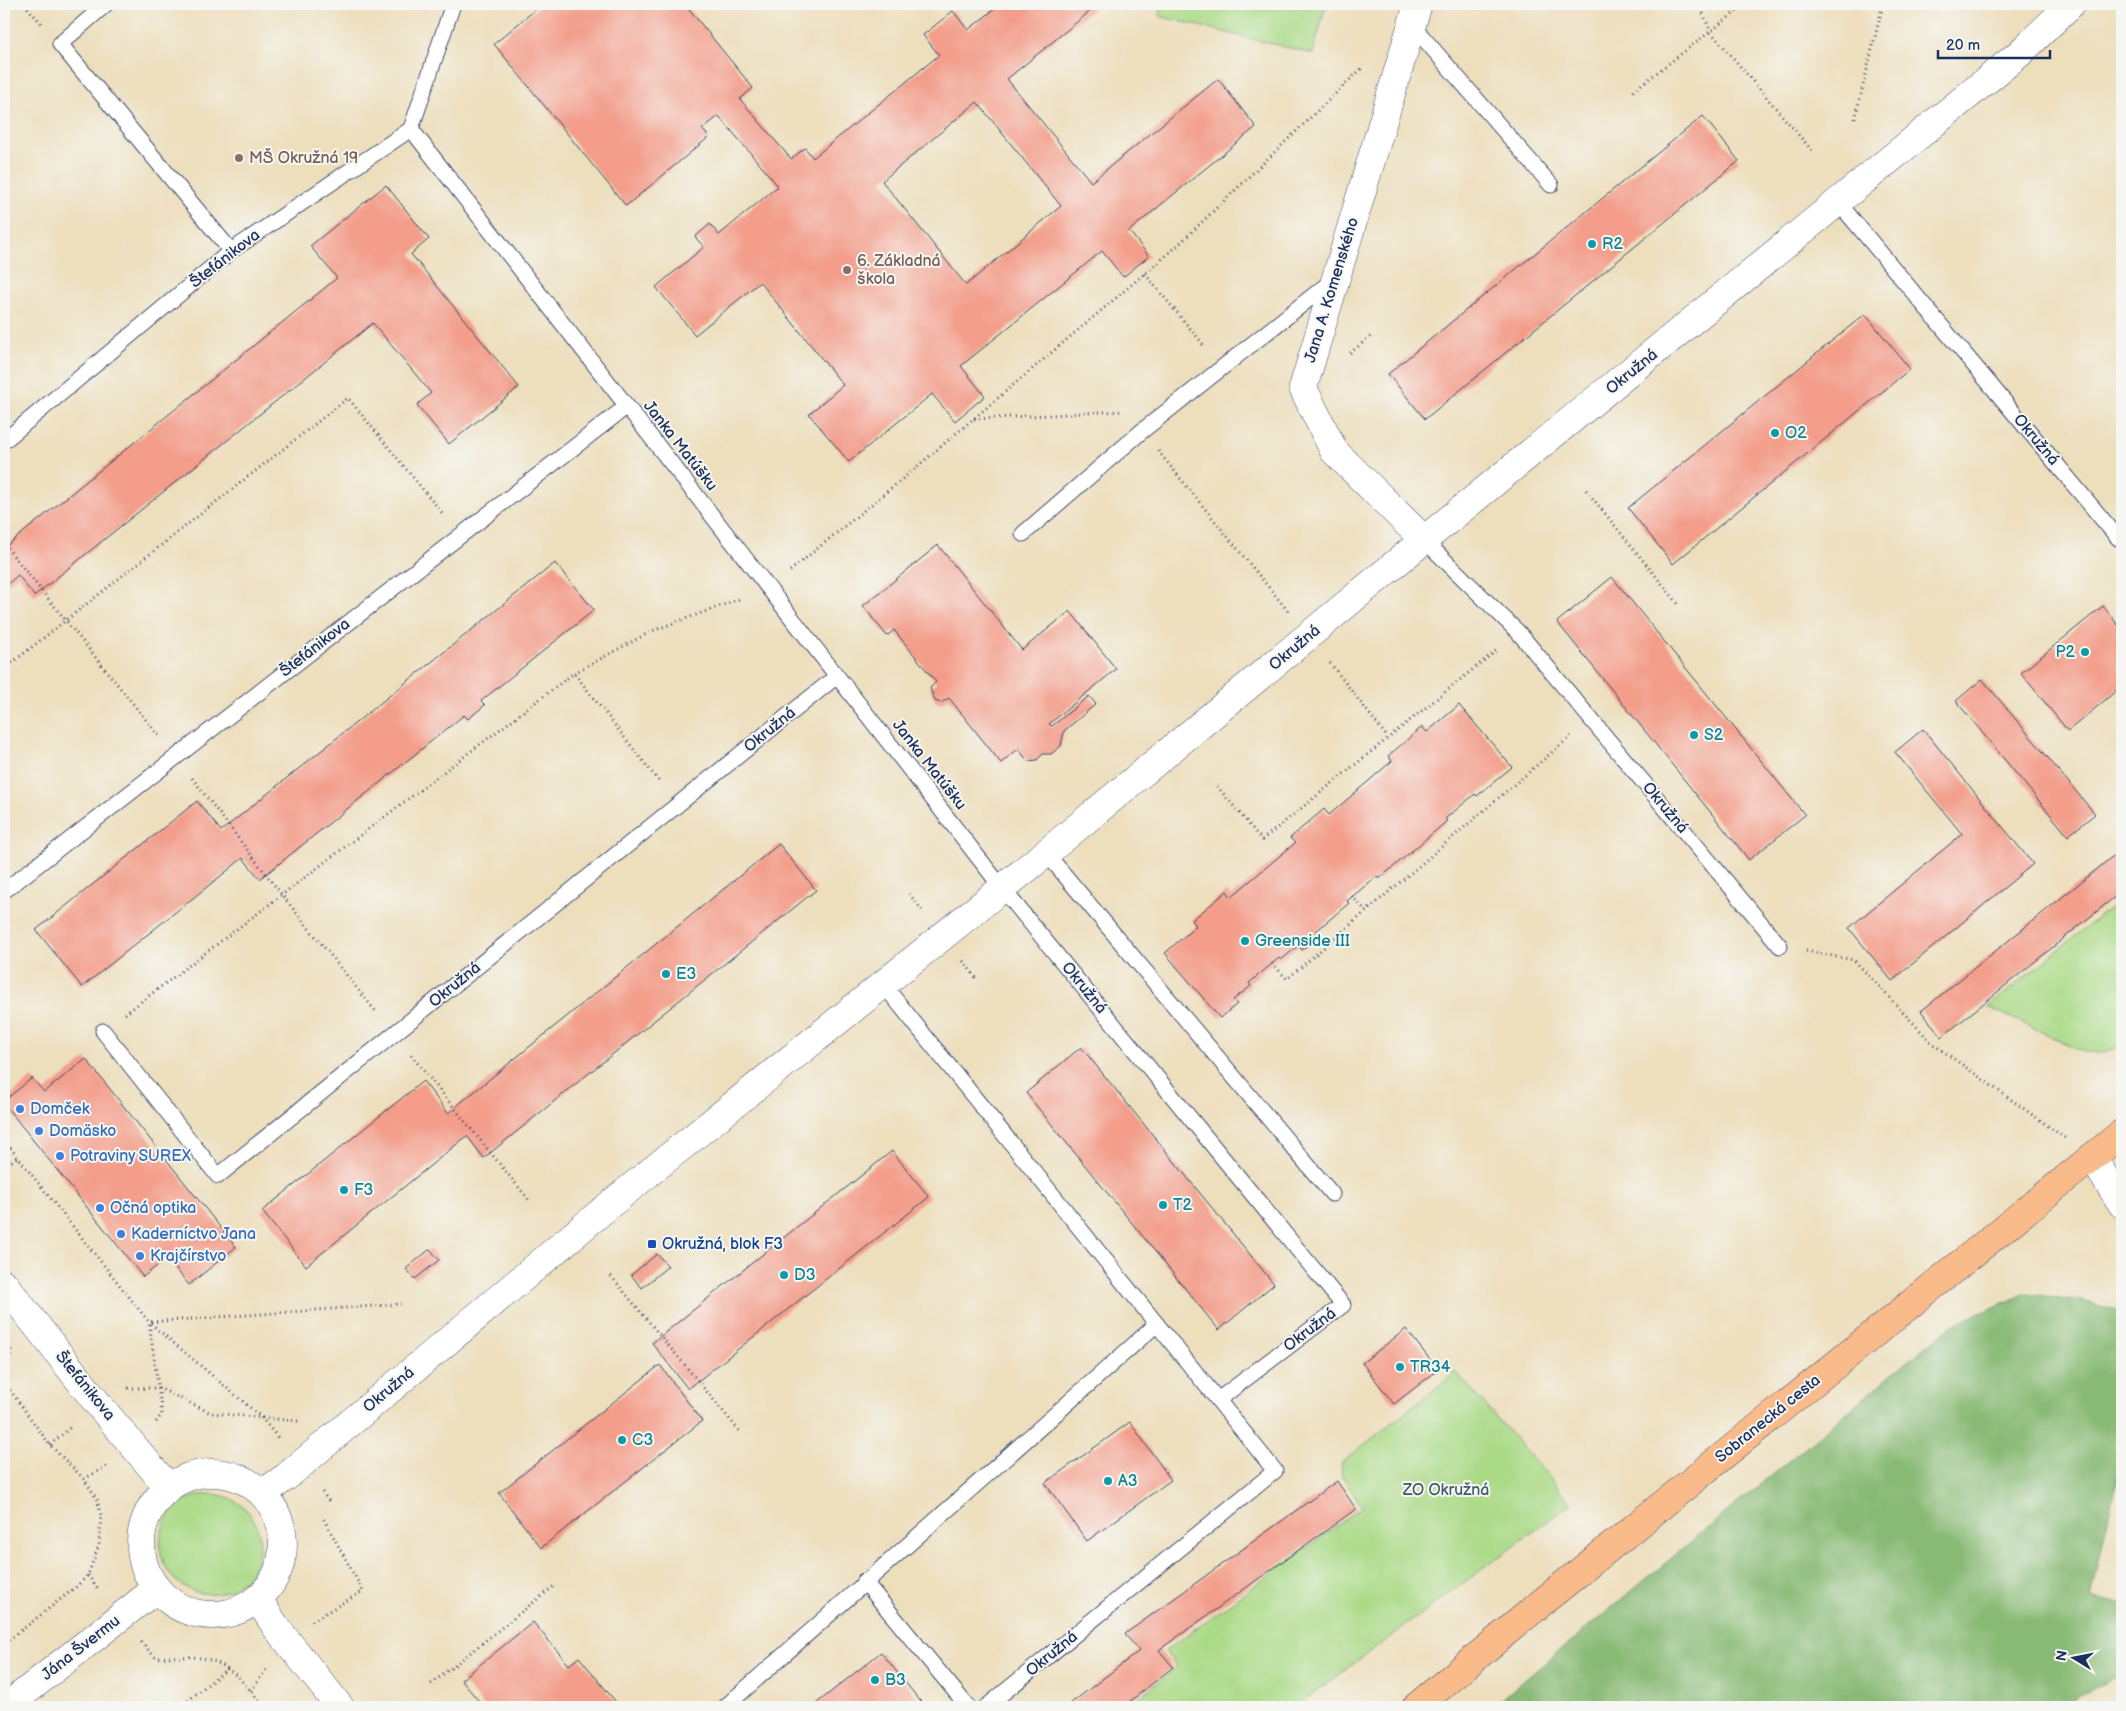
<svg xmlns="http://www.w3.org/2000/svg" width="2126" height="1711" viewBox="0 0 2126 1711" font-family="'Balsamiq Sans',sans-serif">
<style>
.green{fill:#abda87;stroke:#638472}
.forest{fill:#88ba74;stroke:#527469}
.building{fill:#f39d8a;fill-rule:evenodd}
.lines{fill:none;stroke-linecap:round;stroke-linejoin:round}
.lane-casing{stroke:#3a496c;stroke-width:17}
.street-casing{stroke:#3a496c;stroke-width:29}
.primary-casing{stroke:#3a496c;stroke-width:29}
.path{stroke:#3a496c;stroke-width:3;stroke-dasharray:1 4;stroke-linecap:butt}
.lane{stroke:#fff;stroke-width:15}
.street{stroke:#fff;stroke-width:28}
.primary{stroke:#fabb8b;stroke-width:28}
.education-dot{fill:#8d6e63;stroke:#f6f6f2;stroke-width:2}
.culture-dot{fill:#0f9aa8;stroke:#f6f6f2;stroke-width:2}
.shop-dot{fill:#3f7fe0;stroke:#f6f6f2;stroke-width:2}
.transit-dot{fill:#1a4fb4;stroke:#f6f6f2;stroke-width:2}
.labels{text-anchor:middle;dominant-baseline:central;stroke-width:4;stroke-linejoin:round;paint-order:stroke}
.education-label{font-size:16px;fill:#785e54;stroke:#f6f6f2;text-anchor:start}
.culture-label{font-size:16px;fill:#0d838f;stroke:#f6f6f2;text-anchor:start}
.street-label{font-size:16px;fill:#1b2f5e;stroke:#f6f6f2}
.shop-label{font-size:16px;fill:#366cbe;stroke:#f6f6f2;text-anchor:start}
.transit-label{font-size:16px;fill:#164399;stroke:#f6f6f2;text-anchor:start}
.park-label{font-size:16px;fill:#3f5a68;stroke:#f6f6f2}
</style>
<rect width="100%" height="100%" fill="#f6f6f2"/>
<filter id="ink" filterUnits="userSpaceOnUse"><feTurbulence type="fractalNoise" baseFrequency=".02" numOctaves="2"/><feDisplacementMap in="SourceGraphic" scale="10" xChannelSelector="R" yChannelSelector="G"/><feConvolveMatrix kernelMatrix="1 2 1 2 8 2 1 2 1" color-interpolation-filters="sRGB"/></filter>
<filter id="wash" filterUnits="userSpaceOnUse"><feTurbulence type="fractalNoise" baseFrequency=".0096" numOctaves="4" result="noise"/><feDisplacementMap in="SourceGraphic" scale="20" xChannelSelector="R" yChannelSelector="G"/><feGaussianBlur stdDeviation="1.12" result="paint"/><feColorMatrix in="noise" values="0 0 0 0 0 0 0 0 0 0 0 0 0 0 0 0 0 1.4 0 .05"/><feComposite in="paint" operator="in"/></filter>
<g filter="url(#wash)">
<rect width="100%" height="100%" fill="#eddebc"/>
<path class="green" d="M1162,4H1326L1313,54L1159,16Z
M2122,898V1046L2101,1053L2084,1052L1988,1007Z
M1456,1372L1572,1503L1295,1707H1127L1177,1667L1165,1651L1362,1507L1342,1476L1341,1463Z
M160 1544a50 50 0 1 1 100 0a50 50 0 1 1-100 0Z"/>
<path class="forest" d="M2027,1293L2082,1301L2122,1312V1454L2091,1598L2122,1605V1672L2062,1707H1492L1952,1325Z"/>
<g id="blocks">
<path class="building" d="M542,4H685L753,88L740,99L791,159L805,148L813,158L939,55L923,35L953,11L968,30L1001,4H1099L1007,79L1091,182L1218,79L1256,127L1129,231L1149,256L1123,277L1102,251L961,366L985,396L955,421L932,394L849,462L809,414L843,385L760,282L695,335L656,287L704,247L695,237L710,224L719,235L778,186L719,116L702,129L709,137L626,206L494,44ZM977,102L1061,206L966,285L882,181Z
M1703,116L1739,161L1425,419L1388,374Z
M386,185L429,239L411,254L519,387L449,444L417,405L431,393L373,323L34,596L18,575L4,587V548L337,278L310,246Z
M1865,314L1910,369L1673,564L1628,508Z
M938,545L1022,650L1070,611L1116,669L1049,724L1052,726L1089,696L1096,704L1064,731L1061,746L1051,754H1043L1037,760L1028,761L1018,749L1001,763L949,698L941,703L935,701L930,688L936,682L894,630L887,636L863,606Z
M555,563L594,610L481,701L485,705L468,719L464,715L260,879L243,858L82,987L36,930L197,801L221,831Z
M1612,577L1805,815L1749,860L1557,622Z
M2103,606L2122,630V686L2068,731L2021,673Z
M1982,679L2095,814L2068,836L1956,701Z
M1459,705L1512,767L1477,796L1475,794L1445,819L1447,821L1379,879L1377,876L1347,901L1349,903L1315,932L1317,936L1302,950L1298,946L1281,960L1279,958L1249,983L1251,986L1233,1000L1237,1004L1220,1018L1165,953L1196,926L1192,920L1227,891L1231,897L1295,843L1290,838L1324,809L1329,815L1392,761L1388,756L1422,727L1427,732Z
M1923,729L2033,864L1892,981L1849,928L1962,834L1895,752Z
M779,844L816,890L484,1158L467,1136L306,1266L262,1211L423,1081L448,1113Z
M2122,849V891L1942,1037L1921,1011Z
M1081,1047L1274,1284L1219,1330L1026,1093Z
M86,1059L236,1247L189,1285L167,1258L143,1277L4,1104V1101L32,1078L44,1092Z
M892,1151L929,1197L688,1389L652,1343Z
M430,1249L439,1260L415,1279L406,1269Z
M657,1254L668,1266L642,1288L631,1275Z
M1406,1329L1438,1370L1394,1404L1362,1363Z
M660,1365L702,1421L541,1548L499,1493Z
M1130,1422L1171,1480L1087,1541L1045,1483Z
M1337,1481L1356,1509L1159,1650L1173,1667L1123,1707H1066L1139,1651L1125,1634Z
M533,1622L569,1665L579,1657L620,1707H484L461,1680Z
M881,1652L925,1707H812Z"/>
</g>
</g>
<g filter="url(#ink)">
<use href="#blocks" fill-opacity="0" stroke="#3a496c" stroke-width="1"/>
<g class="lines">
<g class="lane-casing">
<path id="lane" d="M106,4L60,44L231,251
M1412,25L1551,185
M411,129L1002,888L1343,1305L1218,1400
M411,129L453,4
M1838,202L2118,538
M4,441L231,251L411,129
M1023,534L1142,431L1333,280
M1424,540L1519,633L1780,946
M1046,853L1332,1194
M4,891L627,406
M883,984L1275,1471L986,1707
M103,1031L218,1176L837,676
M864,1581L968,1707
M725,1707L1157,1324"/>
</g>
<g class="street-casing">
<path id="street" d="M1418,4L1303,388L1334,451L1424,540
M2092,1157L2122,1204
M4,1284L98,1404L168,1487
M141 1544a71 71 0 1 1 142 0a71 71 0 1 1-142 0Z
M263,1493L286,1477L613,1202L1046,853L1424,540L2020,53L2071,4
M258,1599L276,1627L340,1707
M6,1707L156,1589"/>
</g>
<g class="primary-casing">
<path id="primary" d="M1416,1707L1546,1599L2122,1133"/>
</g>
<path class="path" d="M24,4L42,24
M1699,4L1711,32L1814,153
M1633,91L1746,4
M1855,119L1883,4
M1145,274L1203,344L1207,345
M1350,353L1371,336
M974,419L1123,411
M1158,451L1288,611
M1586,490L1680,606
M4,544L159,736
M790,571L906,476L1176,247L1362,68
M1330,663L1388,738
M4,669L348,398L443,514
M574,673L652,631L742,598
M192,778L282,895L377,1013
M1217,786L1262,840L1497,650
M909,894L922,910
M1352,896L1366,911
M1806,951L1854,960L1933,1044L2065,1138
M963,961L978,980
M1272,963L1287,979L1571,736
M125,1014L574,673L661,784
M411,1055L529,1200
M4,1140L149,1322L260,1416L280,1440
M4,1168L17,1157
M611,1276L741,1433
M4,1382L50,1445L84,1479L97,1499L101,1515L99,1545L88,1575L76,1587L4,1644
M6,1385L11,1349
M128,1388H159L211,1413L298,1421
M156,1422L162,1414L149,1322L401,1304
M50,1445L72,1426
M84,1479L107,1466
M322,1492L331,1504
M88,1575L99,1591
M312,1621L363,1591L322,1516
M141,1642L156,1658C216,1653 227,1661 264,1707
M431,1684L554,1586
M251,1691L267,1668
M180,1707L228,1668
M1630,1707L1633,1705L1667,1702"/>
<use href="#lane" class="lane"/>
<use href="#street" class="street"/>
<use href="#primary" class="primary"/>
</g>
</g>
<g class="education-dot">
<circle cx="239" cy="158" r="5"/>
<circle cx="847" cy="270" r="5"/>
</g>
<g class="culture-dot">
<circle cx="1592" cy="244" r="5"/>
<circle cx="1775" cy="433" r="5"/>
<circle cx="2085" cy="652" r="5"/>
<circle cx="1694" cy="735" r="5"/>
<circle cx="1245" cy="941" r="5"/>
<circle cx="666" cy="974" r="5"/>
<circle cx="344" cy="1190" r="5"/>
<circle cx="1163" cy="1205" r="5"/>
<circle cx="784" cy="1275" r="5"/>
<circle cx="1400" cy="1367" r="5"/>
<circle cx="622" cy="1440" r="5"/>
<circle cx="1108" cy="1481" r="5"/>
<circle cx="875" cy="1680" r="5"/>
</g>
<g class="shop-dot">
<circle cx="20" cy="1109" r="5"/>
<circle cx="39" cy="1131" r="5"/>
<circle cx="60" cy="1156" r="5"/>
<circle cx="100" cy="1208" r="5"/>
<circle cx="121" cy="1234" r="5"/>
<circle cx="140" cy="1256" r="5"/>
</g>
<rect class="transit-dot" x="647" y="1239" width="10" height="10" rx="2.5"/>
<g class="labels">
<g class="education-label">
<text x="249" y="158">MŠ Okružná 19</text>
<text x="857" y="261">6. Základná<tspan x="857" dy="18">škola</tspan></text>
</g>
<g class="culture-label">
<text x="1602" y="244">R2</text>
<text x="1785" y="433">O2</text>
<text x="2075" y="652" text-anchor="end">P2</text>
<text x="1704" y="735">S2</text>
<text x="1255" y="941">Greenside III</text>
<text x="676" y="974">E3</text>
<text x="354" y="1190">F3</text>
<text x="1173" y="1205">T2</text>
<text x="794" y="1275">D3</text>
<text x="1410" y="1367">TR34</text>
<text x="632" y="1440">C3</text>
<text x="1118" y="1481">A3</text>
<text x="885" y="1680">B3</text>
</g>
<g class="street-label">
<text transform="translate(225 259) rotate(-38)">Štefánikova</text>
<text transform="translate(1332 290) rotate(-73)">Jana A. Komenského</text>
<text transform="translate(1632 372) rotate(-39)">Okružná</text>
<text transform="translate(2036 440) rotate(50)">Okružná</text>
<text transform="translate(680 446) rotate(52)">Janka Matúšku</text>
<text transform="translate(315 648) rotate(-38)">Štefánikova</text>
<text transform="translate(1295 648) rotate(-40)">Okružná</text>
<text transform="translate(770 730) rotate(-39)">Okružná</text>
<text transform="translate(929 765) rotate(52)">Janka Matúšku</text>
<text transform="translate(1665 808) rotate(50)">Okružná</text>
<text transform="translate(455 985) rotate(-39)">Okružná</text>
<text transform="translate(1084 988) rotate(51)">Okružná</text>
<text transform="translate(1310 1330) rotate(-37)">Okružná</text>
<text transform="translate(85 1386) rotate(51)">Štefánikova</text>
<text transform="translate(389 1390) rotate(-40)">Okružná</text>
<text transform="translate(1768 1419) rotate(-39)">Sobranecká cesta</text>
<text transform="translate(81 1648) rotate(-38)">Jána Švermu</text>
<text transform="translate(1052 1654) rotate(-39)">Okružná</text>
</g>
<g class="shop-label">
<text x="30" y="1109">Domček</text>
<text x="49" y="1131">Domäsko</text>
<text x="70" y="1156">Potraviny SUREX</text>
<text x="110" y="1208">Očná optika</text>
<text x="131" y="1234">Kaderníctvo Jana</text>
<text x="150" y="1256">Krajčírstvo</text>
</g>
<g class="transit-label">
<text x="662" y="1244">Okružná, blok F3</text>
</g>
<g class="park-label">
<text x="1446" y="1490">ZO Okružná</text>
</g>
</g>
<rect width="2126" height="1711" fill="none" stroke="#f6f6f2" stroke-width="20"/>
<g transform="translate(2074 1658) rotate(280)" stroke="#f6f6f2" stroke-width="4" paint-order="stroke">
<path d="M0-4L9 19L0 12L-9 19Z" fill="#1b2f5e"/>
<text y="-8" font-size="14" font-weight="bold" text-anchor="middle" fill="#1b2f5e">N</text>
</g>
<path d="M1938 50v8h112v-8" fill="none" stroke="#1b2f5e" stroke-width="2.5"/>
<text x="1946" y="50" font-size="15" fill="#1b2f5e" stroke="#f6f6f2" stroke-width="4" paint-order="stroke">20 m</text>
</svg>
